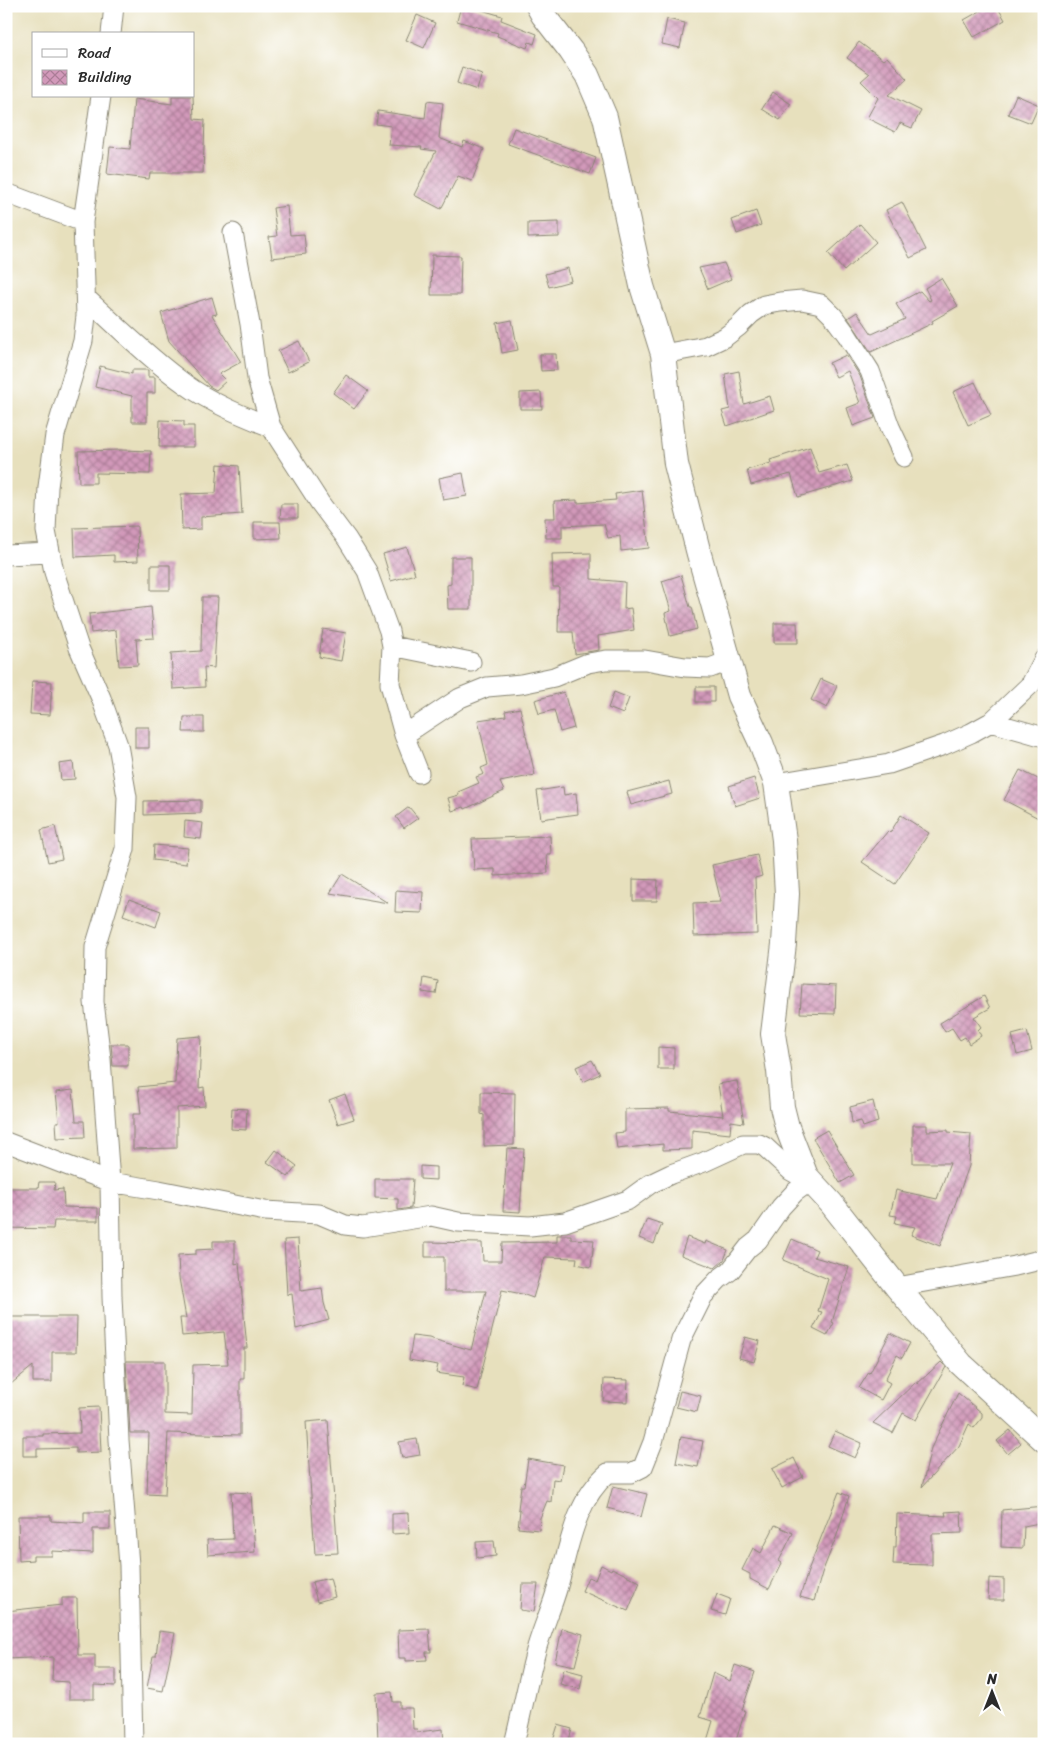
<svg xmlns="http://www.w3.org/2000/svg" width="1050" height="1750" viewBox="0 0 1050 1750" font-family="Sriracha,sans-serif">
<style>
.building{fill:url(#building-cross-hatch)}
.lines{fill:none;stroke-linecap:round;stroke-linejoin:round}
.minor-casing{stroke:#898674;stroke-width:21}
.tertiary-casing{stroke:#898674;stroke-width:26}
.minor{stroke:#fff;stroke-width:19}
.tertiary{stroke:#fff;stroke-width:24}
</style>
<defs>
<pattern id="building-cross-hatch" width="8" height="8" patternUnits="userSpaceOnUse" patternTransform="scale(1.25)"><rect width="8" height="8" fill="#d299ba"/><path d="M0 0l8 8M0 8l8-8" fill="none" stroke="#ab7d97"/></pattern>
</defs>
<rect width="100%" height="100%" fill="#fff"/>
<filter id="ink" filterUnits="userSpaceOnUse"><feTurbulence type="fractalNoise" baseFrequency=".02" numOctaves="2"/><feDisplacementMap in="SourceGraphic" scale="10" xChannelSelector="R" yChannelSelector="G"/><feConvolveMatrix kernelMatrix="1 2 1 2 8 2 1 2 1" color-interpolation-filters="sRGB"/></filter>
<filter id="wash" filterUnits="userSpaceOnUse"><feTurbulence type="fractalNoise" baseFrequency=".0096" numOctaves="4" result="noise"/><feDisplacementMap in="SourceGraphic" scale="20" xChannelSelector="R" yChannelSelector="G"/><feGaussianBlur stdDeviation="1.12" result="paint"/><feColorMatrix in="noise" values="0 0 0 0 0 0 0 0 0 0 0 0 0 0 0 0 0 1.4 0 .05"/><feComposite in="paint" operator="in"/></filter>
<g filter="url(#wash)">
<rect width="100%" height="100%" fill="#e7e0bd"/>
<g id="blocks">
<path class="building" d="M461,6H468L502,16L501,20L537,34L534,44L529,42L527,48L497,36L498,33L457,21Z
M989,6H997L1005,20L974,37L964,20Z
M417,15L435,23L424,48L406,40Z
M667,19L685,23L680,48L662,44Z
M859,42L883,60L887,57L907,79L889,95L921,111L912,128L900,123L895,132L867,118L878,98L861,81L869,74L847,58Z
M462,67L482,74L477,90L457,83Z
M773,92L791,104L780,120L762,109Z
M1016,95L1039,105L1031,123L1008,114Z
M172,96H193L194,119L205,120L203,173H150L149,179L107,174L110,147L130,149L134,99L172,104Z
M427,101L443,103L439,138L462,147L464,141L484,149L472,181L458,176L441,209L414,195L436,151L421,149L422,147L389,145L391,126L376,124L378,111L425,118Z
M514,128L596,158L590,174L508,144Z
M902,202L926,250L910,258L886,210Z
M287,206L290,235L304,234L306,254L272,258L269,237L277,236L273,208Z
M756,211L761,225L737,234L732,220Z
M559,222V237L528,238V223Z
M860,224L876,242L844,271L828,253Z
M432,255L461,256L460,295H431Z
M724,263L731,279L708,289L699,268Z
M568,268L571,281L549,287L545,274Z
M941,278L958,306L932,321L933,323L871,352L848,318L857,312L872,334L905,319L896,304L920,291L929,301L931,300L925,288Z
M212,297L217,314L212,315L241,362L219,374L226,381L216,390L209,386L169,341L161,313Z
M512,320L518,350L502,353L497,323Z
M299,341L309,362L288,372L278,351Z
M540,354H556L557,370L541,371Z
M846,355L860,376L875,418L853,426L847,408L860,403L848,371L836,377L829,363Z
M100,366L132,374V370H148V377H155V393H147V422H132V396L95,387Z
M739,371L744,404L770,396L774,410L727,426L722,411L730,409L725,374Z
M346,375L368,391L354,409L333,393Z
M975,382L991,415L968,425L953,392Z
M541,392L542,409H520V393Z
M160,420L184,421V426H194V447H159Z
M810,447L819,473L847,465L853,481L798,497L791,474L751,485L747,470L771,463L770,460Z
M121,450L151,451L150,474L96,473V483H79L78,451Z
M218,464L239,466L242,514L201,517V529L182,530L181,494L216,493Z
M463,473L467,496L443,500L439,478Z
M642,490L649,548L621,551L620,536L608,538L604,524L562,526V538H546L545,518H555L554,501L577,500V503L616,500L615,494Z
M281,504H298V518H280Z
M254,522H280L281,538L254,539Z
M137,526L138,561L114,562V555L75,557L74,528Z
M407,547L415,574L391,581L383,554Z
M591,553V579L625,582L624,609L631,608L634,630L598,636L599,650L575,654L573,632H558L559,587H553L552,554Z
M451,557H471V609H448L447,585L451,584Z
M151,565H170V590H151Z
M681,575L690,607H692L697,629L670,636L665,613L671,611L662,581Z
M202,597H218L214,668L204,667L205,687L173,689L171,653L201,651Z
M151,607L154,638L136,639L138,665L119,666L116,630L91,633L89,614Z
M774,623H797L798,643H774Z
M323,629L346,633L341,661L319,657Z
M821,679L837,686L827,708L811,700Z
M32,681L52,682L50,715L30,714Z
M696,687H714V702H696Z
M564,692L574,728L560,732L554,710L539,714L535,700Z
M614,692L629,698L623,714L608,708Z
M520,708L535,775L500,782L504,791L465,809L464,807L452,811L448,798L459,795L458,792L479,783L476,777L484,774L481,768L488,765L478,720L506,716L505,711Z
M184,717H204V732H183Z
M135,727H149V748H135Z
M73,762L75,779L61,780L59,764Z
M1020,770L1044,782V821L1004,800Z
M754,778L760,798L735,806L729,786Z
M669,781L672,794L631,805L627,792Z
M563,787L564,795L576,793L578,814L541,819L537,791Z
M201,800V813L144,815V801Z
M409,807L418,818L404,828L396,817Z
M901,815L929,833L895,884L862,862L888,831L890,833Z
M185,821L203,823L201,839L184,837Z
M55,826L62,859L48,862L41,830Z
M550,836L551,854H547L548,873L495,876V869L474,870L472,839Z
M154,845L188,848L186,864L153,860Z
M757,855L762,876L755,878L757,934L694,936L693,903L721,902L712,865Z
M342,874L388,903L330,893Z
M633,879L658,880L657,901H633Z
M396,890L423,892L422,913L395,912Z
M129,899L161,911L156,927L123,915Z
M424,978L438,981L436,994L422,992Z
M802,984L836,986L835,1014L800,1013Z
M984,996L990,1008L974,1017L981,1027L978,1030L981,1036L969,1044L965,1037L960,1040L952,1028L945,1032L940,1023Z
M1027,1031L1032,1051L1017,1055L1012,1035Z
M201,1036L199,1088L204,1087L205,1106L177,1108V1148L133,1149V1114H141L138,1087L175,1083L177,1038Z
M111,1044H128V1066H113Z
M658,1047L674,1048V1069H658Z
M592,1060L600,1074L583,1082L576,1067Z
M737,1081L744,1123L731,1121L730,1134L692,1130V1149L663,1150V1144L617,1149L615,1133L625,1132V1109L669,1108V1111L723,1116L718,1084Z
M73,1090L76,1121H84L85,1137L57,1138L56,1122H59L56,1092Z
M481,1092L515,1093L514,1145L484,1146V1115L481,1114Z
M345,1094L354,1119L338,1124L329,1100Z
M873,1101L878,1122L863,1127L861,1121L852,1123L850,1107Z
M232,1108L247,1109L246,1130L231,1129Z
M913,1125H927V1131L948,1130V1132L971,1134L969,1166L940,1246L911,1235L915,1227L895,1223L897,1216L890,1215L896,1190L937,1199L950,1163H913Z
M827,1130L854,1175L840,1183L813,1138Z
M507,1148L524,1149L520,1212L503,1211Z
M276,1150L297,1166L288,1177L267,1162Z
M420,1166L436,1167V1180L420,1179Z
M375,1179H413L411,1208L398,1210V1199L375,1198Z
M39,1182H55L54,1190L63,1189L64,1207L98,1208V1221H54L53,1229L6,1228V1188H38Z
M647,1219L662,1224L654,1244L639,1238Z
M557,1235H571V1239L594,1240L591,1267L576,1264L577,1258L545,1257L533,1298L522,1294L502,1290L477,1390L462,1386L464,1377L436,1373L438,1365L409,1360L413,1336L429,1338L471,1350L486,1291H444V1257H425V1242L482,1243L483,1261H501L502,1243L557,1242Z
M687,1237L705,1244L706,1241L728,1250L724,1260L715,1268L681,1255Z
M298,1239L301,1291L322,1288L324,1303L329,1320L296,1329L292,1294L287,1295L284,1240Z
M792,1239L817,1250L814,1257L849,1267L832,1322L834,1323L827,1336L813,1329L822,1312L818,1311L828,1279L783,1260Z
M213,1241H235V1264L239,1263L247,1348H244V1379H240V1435L168,1433L165,1495L147,1494L149,1433H130L126,1361H165V1414L192,1415L193,1365L228,1364L224,1332L182,1336L180,1318H186L179,1278L178,1255L196,1254V1250L213,1249Z
M6,1317H77L76,1352H52V1382H33V1366L6,1388Z
M890,1333L910,1343L902,1358L897,1355L885,1380L890,1383L881,1400L859,1388L869,1372L870,1373Z
M745,1337L760,1341L754,1362L739,1358Z
M941,1362L946,1367L916,1420L903,1413L893,1433L873,1423L917,1381V1384Z
M604,1379L628,1380L627,1402L603,1401Z
M680,1391L701,1396L697,1412L676,1407Z
M958,1393L982,1413V1418L974,1428L969,1424L959,1446L922,1487L931,1448Z
M99,1407L101,1452L76,1453V1448L37,1449V1456H23V1436H43V1434L80,1433L79,1408Z
M328,1420L338,1553L315,1554L306,1422Z
M1010,1430L1021,1443L1008,1454L997,1441Z
M835,1431L862,1443L855,1458L828,1446Z
M681,1437L703,1441L698,1467L676,1463Z
M417,1439L420,1455L402,1458L399,1442Z
M794,1458L803,1477L782,1488L772,1469Z
M528,1459L563,1465L560,1480L553,1479L551,1502L547,1501L540,1518L539,1530L518,1528L520,1510L518,1509L521,1486H524Z
M613,1486L647,1494L641,1517L607,1508Z
M231,1492L251,1493L255,1552L208,1555L207,1540L233,1539Z
M839,1492L849,1496L837,1535L822,1573L814,1601L800,1597L809,1568Z
M1044,1506V1522L1024,1526L1023,1548L1001,1547L1002,1510Z
M961,1511L962,1533L932,1534V1565L893,1564L894,1547H896L897,1514L946,1516L945,1512Z
M84,1512H110V1529H93V1553L52,1551V1556H33V1560L19,1561L18,1516H51V1521L84,1523Z
M408,1513L409,1533L392,1534V1514Z
M775,1525L793,1533L779,1561L782,1563L769,1589L750,1579V1574L742,1570L753,1548L761,1553Z
M494,1541L496,1556L477,1558L476,1542Z
M601,1565L611,1570L612,1568L640,1582L628,1611L582,1591L588,1577L595,1580Z
M330,1578L335,1597L317,1602L312,1582Z
M989,1578L1004,1579V1600H988Z
M522,1584H538L534,1612L520,1610Z
M717,1594L730,1599L725,1615L711,1611Z
M62,1598H77L78,1655H95V1669H116V1686L94,1685V1699H69V1682L52,1681L53,1657L6,1659V1611L62,1605Z
M562,1628L583,1634L575,1666L555,1662Z
M429,1629L431,1652H426L427,1660L406,1661V1658H399L398,1630Z
M159,1631L175,1633L163,1691L147,1688L153,1656H156Z
M735,1665L755,1672L742,1710L745,1711L735,1744H706L713,1721L700,1717L713,1673L730,1681Z
M564,1669L583,1674L580,1689L560,1684Z
M392,1692L393,1702H400V1708H412L413,1729H417L418,1732L443,1729L444,1744H384L383,1740H378L376,1693Z
M558,1725L572,1729L568,1744H552Z"/>
</g>
</g>
<g filter="url(#ink)">
<use href="#blocks" fill-opacity="0" stroke="#898674" stroke-width="1"/>
<g class="lines">
<g class="minor-casing">
<path id="minor" d="M111,34L114,6
M101,96L83,222L86,316L83,341L55,435L48,487L46,531L54,572L79,648L101,698L118,745L127,797L125,849L95,947L94,1002L101,1059L110,1182L112,1297L119,1440L129,1565L133,1744
M6,193L83,222
M233,233L250,324L257,378L271,427L320,503L347,539L367,571L389,631L392,646L390,684L404,735L419,773
M86,298C118,327 150,359 185,384C211,403 241,415 271,427
M663,354L706,346L725,337L738,327L751,314L764,305L780,302L802,300L821,304L833,316L847,335L870,371L890,427L904,457
M6,555L50,553
M392,646L471,662
M991,722L1044,737
M404,735L460,698L487,687L521,684L554,677L588,663L606,660H645L685,667L710,668L729,661
M776,783L889,764L944,745L971,733L991,722L1031,684L1044,659
M6,1142L110,1182L159,1190L265,1211L319,1214L345,1225L363,1227L431,1216L458,1222L530,1226L565,1222L628,1200L650,1184L671,1174L704,1162L743,1144H759L765,1147L791,1171L798,1175L806,1176
M897,1287L1015,1266L1044,1259
M514,1744C522,1712 528,1679 537,1647C543,1627 552,1607 558,1586C569,1547 575,1501 608,1473H631L643,1467L653,1442L681,1340L703,1296L719,1279L730,1271L748,1248L758,1240L781,1207L795,1192L810,1181"/>
</g>
<g class="tertiary-casing">
<path id="tertiary" d="M538,6L543,15L571,51L587,75L605,117L642,286L663,354L676,464L699,554L739,696L761,743L776,783L784,840L787,894L784,944L773,1034L779,1071L782,1107L787,1127L806,1176L831,1203L897,1287L961,1364L1044,1440"/>
</g>
<use href="#minor" class="minor"/>
<use href="#tertiary" class="tertiary"/>
</g>
</g>
<rect width="1050" height="1750" fill="none" stroke="#fff" stroke-width="25"/>
<rect x="32" y="32" width="162" height="65" fill="#ffffff" stroke="#aaaaaa"/>
<rect x="42" y="49" width="25" height="8" fill="#ffffff" stroke="#aaaaaa"/>
<text x="78" y="58" font-size="15" fill="#2b2b2b">Road</text>
<rect x="42" y="70" width="25" height="15" fill="url(#building-cross-hatch)" stroke="#aaaaaa"/>
<text x="78" y="82" font-size="15" fill="#2b2b2b">Building</text>
<g transform="translate(992 1692)" stroke="#ffffff" stroke-width="4" paint-order="stroke">
<path d="M0-4L9 19L0 12L-9 19Z" fill="#2b2b2b"/>
<text y="-8" font-size="14" font-weight="bold" text-anchor="middle" fill="#2b2b2b">N</text>
</g>
</svg>
